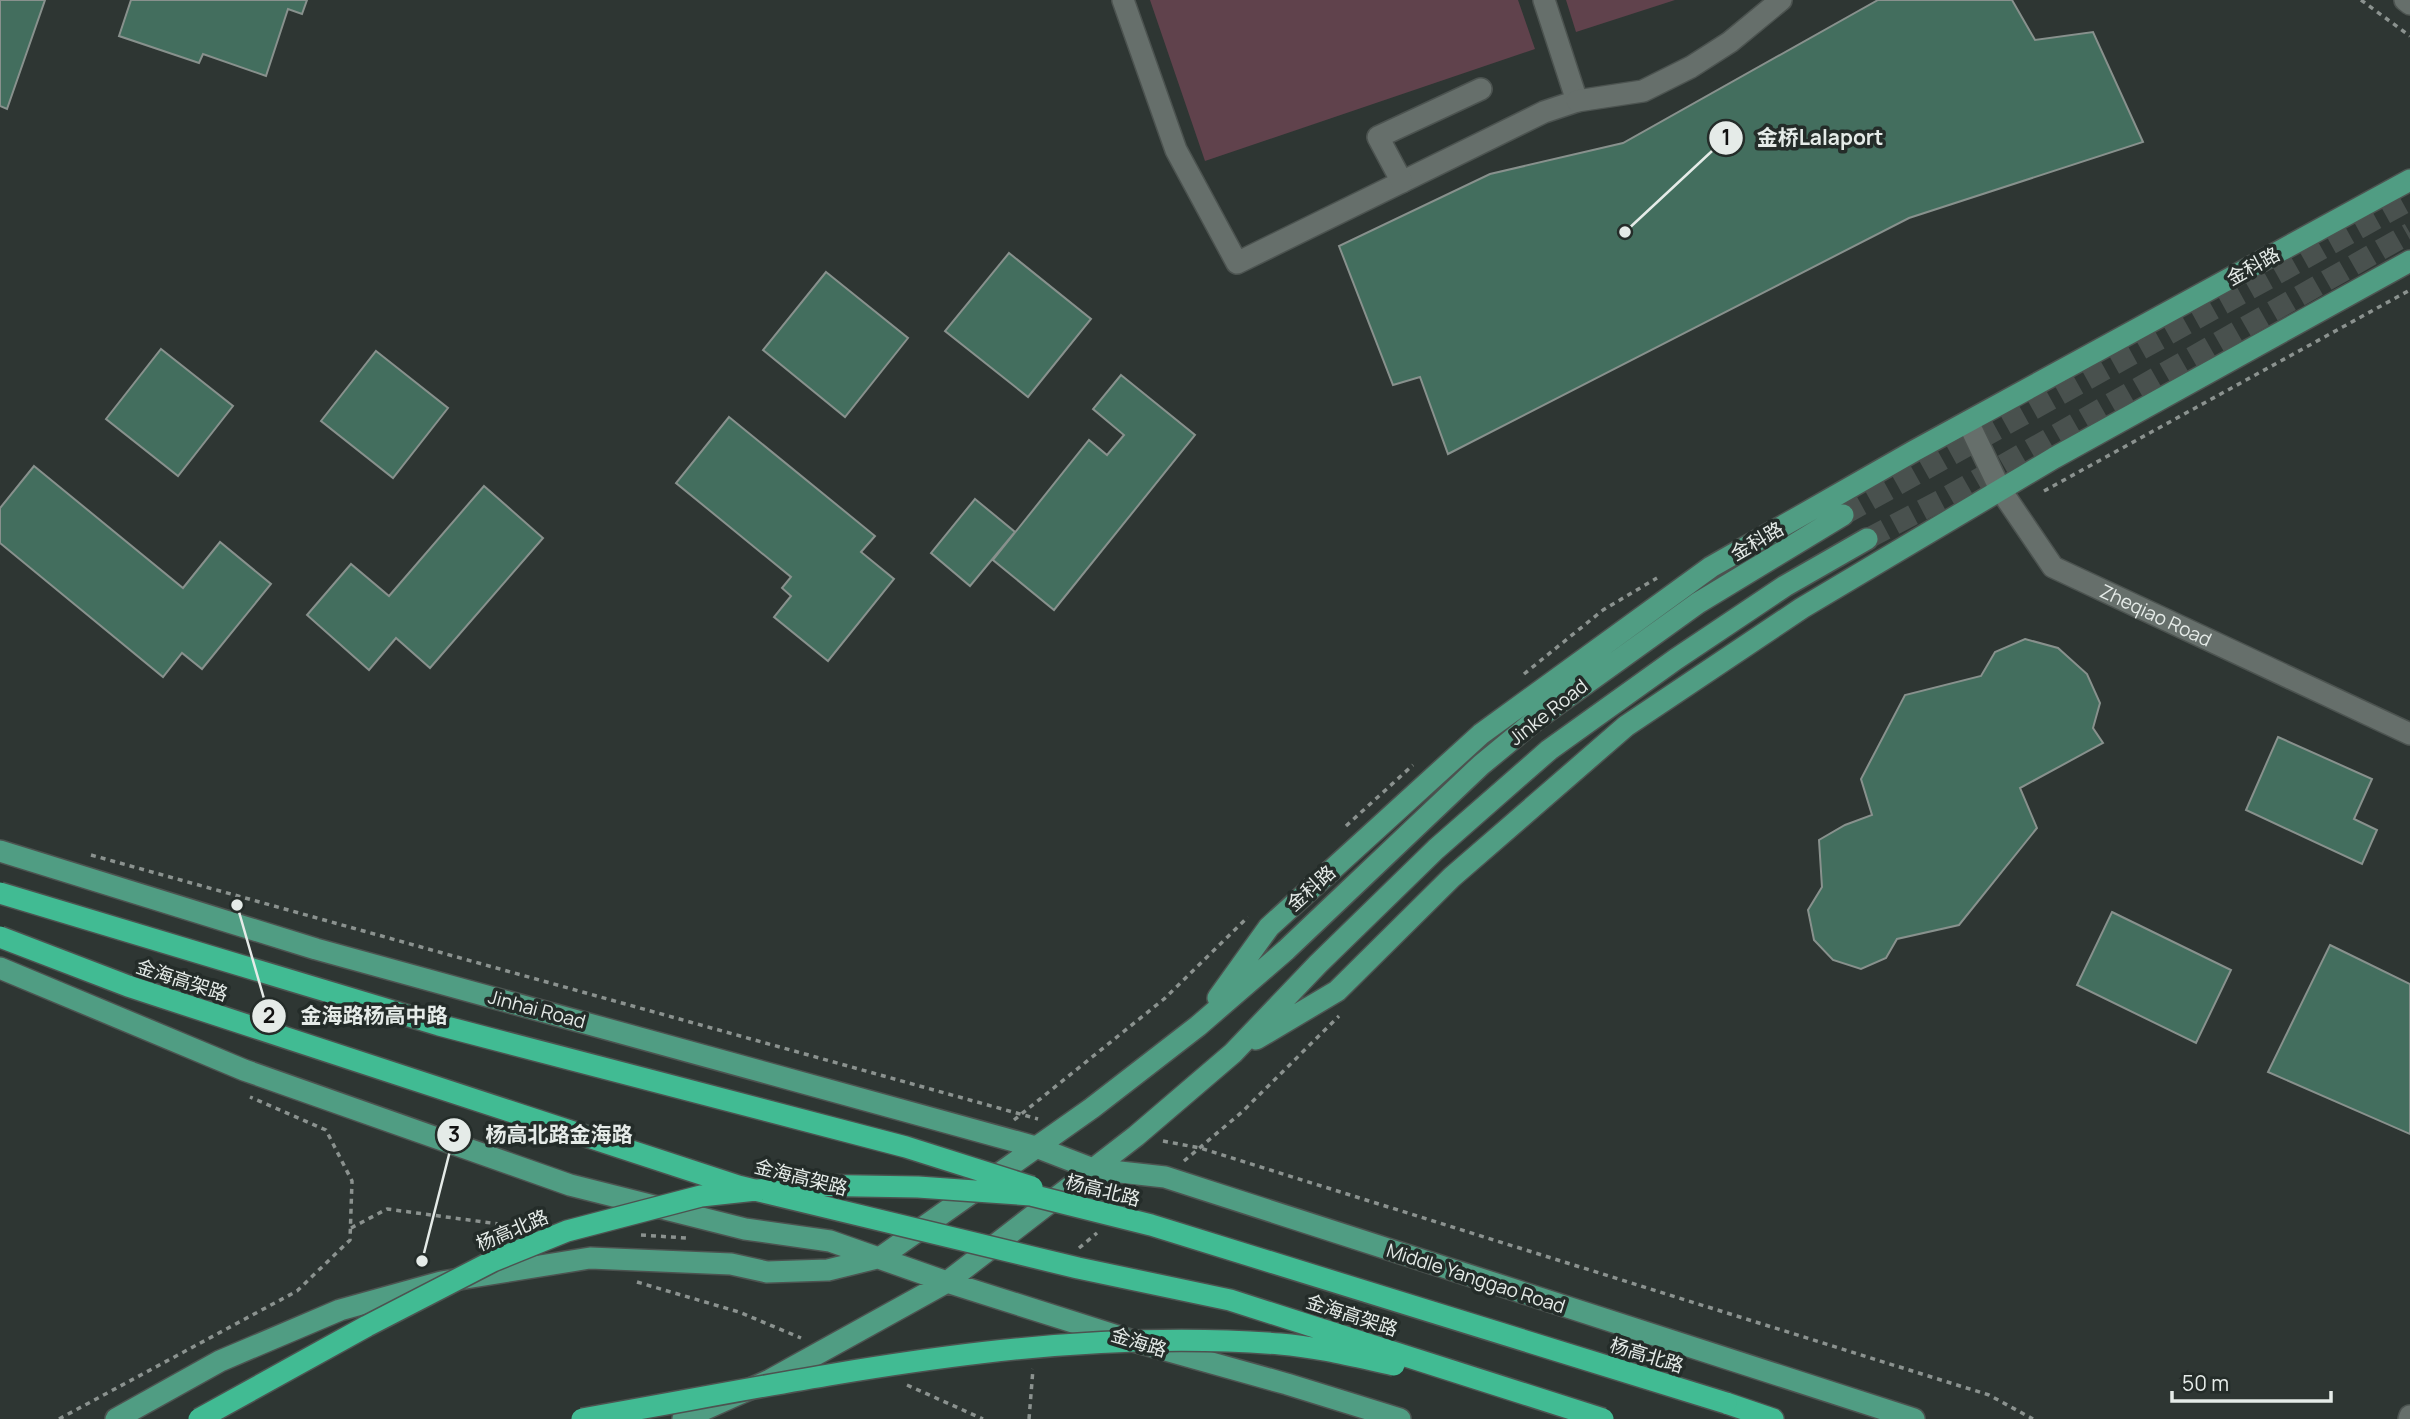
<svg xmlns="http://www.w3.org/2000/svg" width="2410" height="1419" viewBox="0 0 2410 1419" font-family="Manrope,'Noto Sans SC',sans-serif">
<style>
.green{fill:#60424c}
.building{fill:#436e5e;stroke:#88918d;stroke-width:2}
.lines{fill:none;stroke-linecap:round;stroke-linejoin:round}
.major-tunnel{stroke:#49514e;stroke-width:21;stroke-dasharray:21 10;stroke-linecap:butt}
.minor-casing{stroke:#4c5350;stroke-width:24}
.major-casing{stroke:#4c5350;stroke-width:24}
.highway-casing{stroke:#4c5350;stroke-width:24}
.path{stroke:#8b928f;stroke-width:3.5;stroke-dasharray:5 5;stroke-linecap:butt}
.minor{stroke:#666f6b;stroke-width:21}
.major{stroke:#509d83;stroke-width:21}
.highway{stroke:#41bb93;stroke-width:21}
.highway-bridge-casing{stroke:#4c5350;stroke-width:24;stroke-linecap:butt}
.highway-bridge{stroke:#41bb93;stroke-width:21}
.labels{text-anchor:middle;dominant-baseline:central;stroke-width:7;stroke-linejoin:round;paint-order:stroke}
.street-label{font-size:19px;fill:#e5ebe8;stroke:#242c29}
.leader{fill:none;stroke:#e5ebe8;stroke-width:2.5}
.callout-dot{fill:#e5ebe8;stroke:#242c29;stroke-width:2.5}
.mark-label{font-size:21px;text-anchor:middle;font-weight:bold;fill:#111}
.callout-label{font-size:21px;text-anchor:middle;font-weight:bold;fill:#e5ebe8;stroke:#242c29;stroke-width:7;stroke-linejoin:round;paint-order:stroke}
</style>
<rect width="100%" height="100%" fill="#2e3633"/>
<path class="green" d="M1150,0H1518L1535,49L1205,161Z
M1566,0H1675L1576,32Z"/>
<path class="building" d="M0,0H45L7,109L0,106Z
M131,0H307L302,14L288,9L266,76L203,54L199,63L119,36Z
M1878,0H2012L2035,40L2093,32L2143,142L1909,218L1448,454L1420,377L1393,385L1339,246L1490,174L1623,143Z
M1009,253L1091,319L1028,397L945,331Z
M826,272L908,338L845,417L763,350Z
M161,349L233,406L178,476L106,419Z
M376,351L448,408L393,478L321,421Z
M1121,375L1195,435L1054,610L993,560L1089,440L1107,455L1124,435L1093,409Z
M729,417L875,536L861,552L894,579L828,661L774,617L791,596L782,588L791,577L676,483Z
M34,466L183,588L220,542L271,584L202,669L182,653L163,677L0,543V508Z
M484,486L543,538L430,668L396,638L369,670L307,615L351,564L389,596Z
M975,499L1015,532L970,586L931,553Z
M2025,639L2058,648L2087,674L2100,703L2093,728L2103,743L2020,788L2037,828L1959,925L1897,939L1886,958L1861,969L1833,960L1814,940L1808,910L1822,887L1819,840L1845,825L1872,815L1861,779L1905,695L1981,676L1995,652Z
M2278,737L2372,779L2354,819L2377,830L2362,864L2246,810Z
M2112,912L2231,970L2196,1043L2077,985Z
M2330,945L2410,984V1134L2268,1072Z"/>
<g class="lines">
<path class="major-tunnel" d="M1843,515L2410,200
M1867,539L1943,499L2410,233"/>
<g class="minor-casing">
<g id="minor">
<path d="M1123,0L1176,150L1237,263L1544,112L1577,101L1544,0"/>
<path d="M2405,0L2410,4"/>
<path d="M1577,101L1643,91L1691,67L1730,42L1781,0"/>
<path d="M1402,182L1378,137L1481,89"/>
<path id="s1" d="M1968,422L2000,489L2053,567L2410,734"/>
<path d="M2409,1419L2410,1416"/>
</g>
</g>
<g class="major-casing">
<path id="major" d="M0,851L316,949L1036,1147L1093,1169L1165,1177L1914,1419
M0,968L244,1070L570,1185L745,1229L830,1241L947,1282L1133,1341L1287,1384L1400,1419
M1218,998L1269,927L1481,734L1711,567L1914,451L2410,180
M1256,1039L1337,991L1452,877L1626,726L1802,608L2054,458L2410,261
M116,1419L220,1361L340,1310L441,1282L590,1258L731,1264L767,1272L828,1270L881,1257L1092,1108L1198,1026L1286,950L1481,765L1538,718L1698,603L1843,515
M683,1419L770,1380L947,1282L1136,1136L1233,1053L1318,964L1436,849L1549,750L1676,659L1785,586L1867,539"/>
</g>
<g class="highway-casing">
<path id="highway" d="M1726,1403L1773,1419"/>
</g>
<path class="path" d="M2361,0L2410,36
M2044,491L2410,290
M1524,674L1603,610L1657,578
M1346,826L1413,765
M91,855L1038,1119
M1014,1120L1164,999L1248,917
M1163,1141L1200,1148L1989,1395L2033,1419
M1184,1161L1242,1112L1339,1016
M351,1228L387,1209L521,1227
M641,1235L686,1238
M1079,1248L1097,1233
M637,1282L739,1312L801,1338
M907,1385L983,1419
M59,1419L297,1291L350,1240L352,1181L326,1130L250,1097
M1029,1419L1033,1369"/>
<use href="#minor" class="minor"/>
<use href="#major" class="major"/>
<use href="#highway" class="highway"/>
<g class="highway-bridge-casing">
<path id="highway-bridge" d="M0,893L439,1025L906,1147L1032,1187
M0,937L128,986L738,1186L1078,1268L1230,1300L1603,1419
M199,1419L367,1326L493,1261L567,1231L701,1196L803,1185L918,1187L1031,1195L1151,1225L1726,1403
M582,1419C812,1379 1046,1325 1280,1344C1318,1347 1357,1357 1394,1365"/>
</g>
<use href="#highway-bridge" class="highway-bridge"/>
</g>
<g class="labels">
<g class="street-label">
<text transform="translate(2253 266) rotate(-29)">金科路</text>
<text transform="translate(1757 541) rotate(-30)">金科路</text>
<text stroke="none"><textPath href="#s1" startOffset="282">Zheqiao Road</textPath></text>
<text transform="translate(1548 712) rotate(-38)">Jinke Road</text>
<text transform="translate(1311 888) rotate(-42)">金科路</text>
<text transform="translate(182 980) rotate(18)">金海高架路</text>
<text transform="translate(537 1009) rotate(15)">Jinhai Road</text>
<text transform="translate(801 1177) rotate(14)">金海高架路</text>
<text transform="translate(1103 1190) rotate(14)">杨高北路</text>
<text transform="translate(512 1230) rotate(-23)">杨高北路</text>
<text transform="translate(1476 1278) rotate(18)">Middle Yanggao Road</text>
<text transform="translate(1352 1315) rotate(18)">金海高架路</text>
<text transform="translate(1139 1342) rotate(17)">金海路</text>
<text transform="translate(1647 1355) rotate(17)">杨高北路</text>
</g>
</g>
<path class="leader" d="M1625 232L1726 138M237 905L269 1016M422 1261L454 1135"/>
<g class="callout-dot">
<circle cx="1625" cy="232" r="7"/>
<circle cx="237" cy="905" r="7"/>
<circle cx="422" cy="1261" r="7"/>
<circle cx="1726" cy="138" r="18"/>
<circle cx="269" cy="1016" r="18"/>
<circle cx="454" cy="1135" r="18"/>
</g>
<g class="mark-label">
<text x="1726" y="145">1</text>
<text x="269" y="1023">2</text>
<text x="454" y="1142">3</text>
</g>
<g class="callout-label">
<text x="1820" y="145">金桥Lalaport</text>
<text x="374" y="1023">金海路杨高中路</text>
<text x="559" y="1142">杨高北路金海路</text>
</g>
<path d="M2172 1391v10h159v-10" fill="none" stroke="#e5ebe8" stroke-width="3.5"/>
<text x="2182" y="1391" font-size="21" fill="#e5ebe8" stroke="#242c29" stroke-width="5" paint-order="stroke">50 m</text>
</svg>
